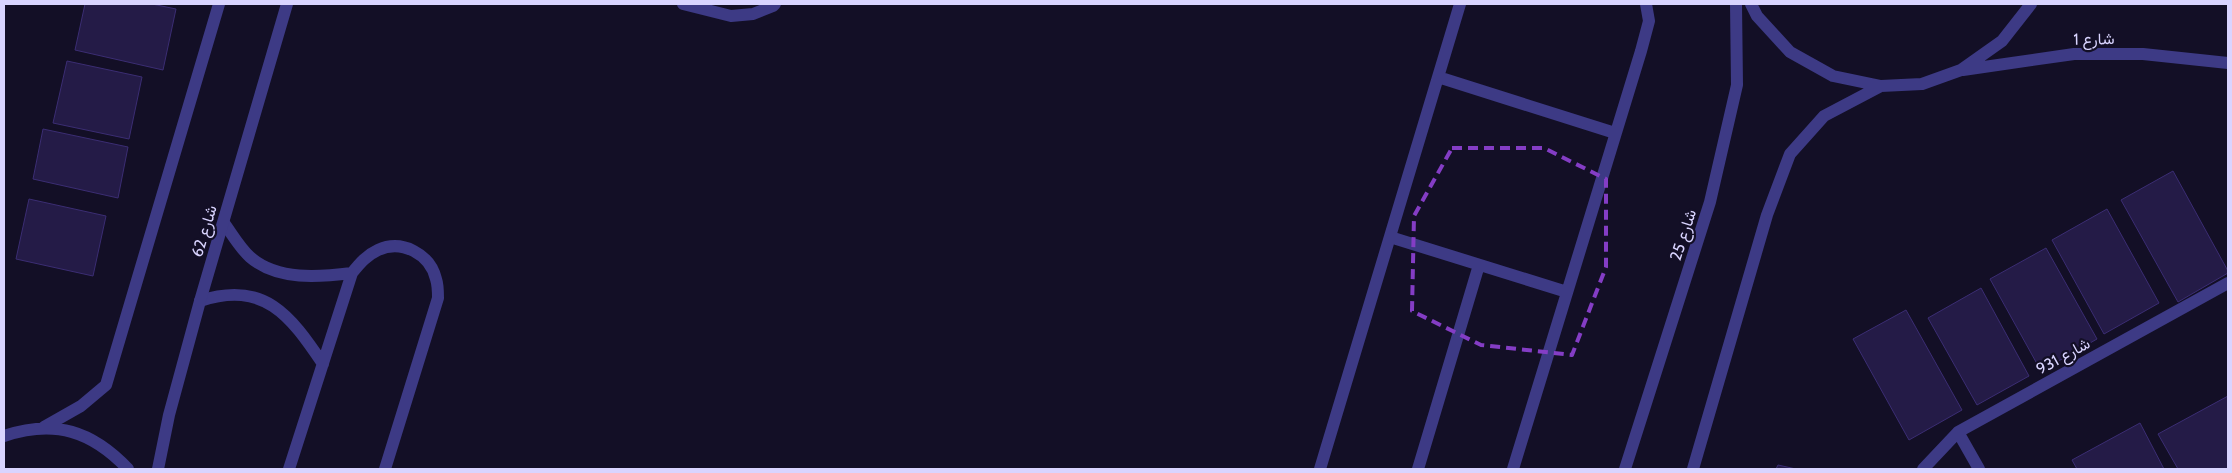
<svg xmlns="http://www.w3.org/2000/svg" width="2232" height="473" viewBox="0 0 2232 473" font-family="Cabin,Vazirmatn,sans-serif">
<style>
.building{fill:#241b47;stroke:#3b2d73}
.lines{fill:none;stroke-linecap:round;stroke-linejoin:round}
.service{stroke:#3d3a85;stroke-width:12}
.minor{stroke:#3d3a85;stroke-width:12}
.tertiary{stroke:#3d3a85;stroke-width:12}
.marked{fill:none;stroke:#843dc5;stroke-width:4;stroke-dasharray:10 6;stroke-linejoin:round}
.labels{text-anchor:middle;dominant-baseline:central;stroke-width:4.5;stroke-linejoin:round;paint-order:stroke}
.street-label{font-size:16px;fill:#d9d4ff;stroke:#130f26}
</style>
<rect width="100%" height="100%" fill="#130f26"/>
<path class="building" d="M85,4H152L176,9L163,70L75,50Z
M67,61L142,77L129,139L53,123Z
M43,129L128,147L118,198L33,179Z
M2173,171L2228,271V273L2178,302L2121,200Z
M29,199L106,216L93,276L16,259Z
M2107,209L2159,303L2104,334L2052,240Z
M2046,248L2097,339L2041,371L1990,279Z
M1981,288L2029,376L1977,405L1928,318Z
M1906,310L1962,410L1909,440L1853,339Z
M2228,396V469H2178L2158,434Z
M2140,423L2164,469H2077L2072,460Z
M1778,465L1796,469H1776Z"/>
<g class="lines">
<path class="service" d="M683,4L731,16L753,14L773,6L775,4
M1438,77L1615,133
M224,223C232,234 240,248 250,257C277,281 320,277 352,273
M1390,237L1567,292
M200,301C264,280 290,315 323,364
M289,469L352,273C360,263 367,255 378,250C402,239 430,254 436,279C438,285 438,292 438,298L385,469
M1320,469L1460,4
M1418,469L1479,265
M1513,469L1641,51L1649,21L1646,4"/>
<path class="minor" d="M44,427L81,406L106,385L219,4
M1958,432L1979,469
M4,436C55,419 92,431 128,469
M158,469L169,415L200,301L287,4
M1923,469L1958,432L2228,283"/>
<path class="tertiary" d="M1751,4L1757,16L1790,52L1833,76L1881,86L1922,84L1961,70L2002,41L2031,4
M1963,70L2074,54H2143L2228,63
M1625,469L1710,202L1737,85L1736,4
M1693,469L1767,215L1790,154L1824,116L1881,86"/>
</g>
<path class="marked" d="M1452,148H1544L1606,179V267L1572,355L1481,345L1412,311L1414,216Z"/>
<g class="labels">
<g class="street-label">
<text transform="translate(2094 39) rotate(-1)">شارع 1</text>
<text transform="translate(204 231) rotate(-73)">شارع 62</text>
<text transform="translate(1683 235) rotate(-72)">شارع 25</text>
<text transform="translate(2063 356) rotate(-29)">شارع 931</text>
</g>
</g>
<rect width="2232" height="473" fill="none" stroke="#d9d4ff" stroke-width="10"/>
</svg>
